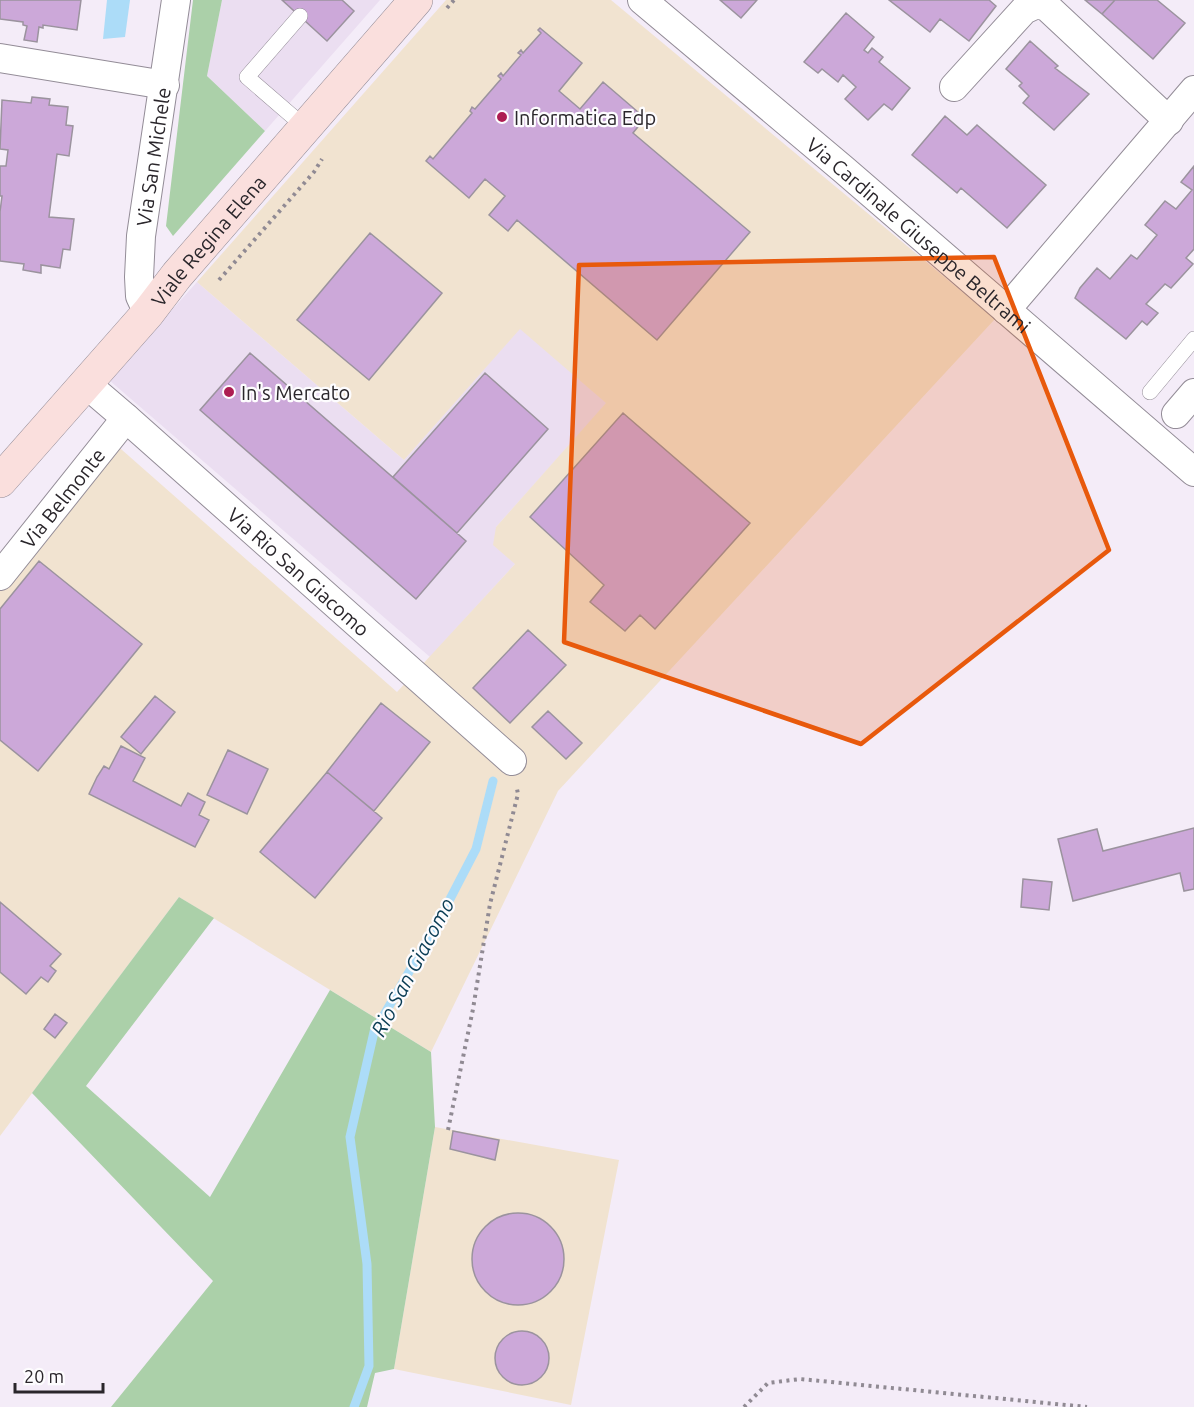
<svg xmlns="http://www.w3.org/2000/svg" width="1194" height="1407" viewBox="0 0 1194 1407" font-family="Ubuntu,sans-serif">
<style>
.built{fill:#ebdef1}
.industrial{fill:#f1e3d0}
.green{fill:#abd0a9}
.water{fill:#acdcf8}
.lines{fill:none;stroke-linecap:round;stroke-linejoin:round}
.stream{stroke:#acdcf8;stroke-width:9}
.building{fill:#cca8d9;stroke:#9b939e;stroke-width:1.5}
.service-casing{stroke:#938c97;stroke-width:16}
.minor-casing{stroke:#938c97;stroke-width:30}
.secondary-casing{stroke:#938c97;stroke-width:34}
.path{stroke:#908a93;stroke-width:4;stroke-dasharray:3 4.5;stroke-linecap:butt}
.service{stroke:#fff;stroke-width:15}
.minor{stroke:#fff;stroke-width:28}
.secondary{stroke:#fadfdd;stroke-width:33}
.marked{fill:#e8590c;fill-opacity:0.2;stroke:#e8590c;stroke-width:4.5;stroke-linejoin:round}
.poi-dot{fill:#ad1d52;stroke:#fdfcfe;stroke-width:2}
.labels{text-anchor:middle;dominant-baseline:central;stroke-width:4.5;stroke-linejoin:round;paint-order:stroke}
.poi-label{font-size:20px;fill:#2a262b;stroke:#fdfcfe;text-anchor:start}
.street-label{font-size:20px;fill:#2a262b;stroke:#fdfcfe}
.water-label{font-size:21px;font-style:italic;fill:#093c54;stroke:#fdfcfe}
</style>
<rect width="100%" height="100%" fill="#f4ecf8"/>
<path class="built" d="M222,0H380L265,131L207,76Z
M197,282L404,460L520,328L607,403L496,527L515,564L430,657L109,380Z"/>
<path class="industrial" d="M446,0H611L995,319L558,791L431,1052L179,897L0,1136V585L113,442L397,692L515,564L493,545L496,527L606,403L520,329L404,460L197,282Z
M435,1127L619,1160L571,1405L394,1369Z"/>
<path class="green" d="M193,0H222L207,76L265,131L173,236L166,226Z
M179,897L214,918L86,1086L210,1197L330,990L431,1052L435,1127L394,1369L375,1373L367,1407H111L213,1281L32,1093Z"/>
<path class="water" d="M107,0H130L125,37L103,39Z"/>
<g class="lines">
<path class="stream" d="M354,1407L369,1366L367,1264L350,1137L374,1032L437,924L476,849L493,781"/>
</g>
<path class="building" d="M0,0H81L77,30L43,25V28L39,27L37,42L24,40L27,26L23,25V22L0,19Z
M282,0H342L354,11L327,41Z
M720,0H757L741,18Z
M889,0H989L996,6L969,41L940,19L930,32Z
M1085,0H1115L1102,14Z
M1115,0H1157L1185,23L1153,59L1102,14Z
M846,13L874,37L864,50L868,53L872,48L883,57L879,62L910,88L892,110L884,104L868,120L845,99L856,87L843,75L838,82L822,69L818,73L804,62Z
M540,28L582,63L559,91L580,109L603,82L645,118L633,133L750,232L657,340L517,220L508,231L489,215L505,196L485,179L469,198L426,161L430,156L433,159L472,113L470,111L472,107L475,109L501,79L498,76L501,73L503,76L521,55L518,53L521,50L523,53L541,33L538,30Z
M1030,41L1058,66L1055,68L1089,94L1054,130L1023,103L1029,96L1019,86L1022,83L1006,69Z
M32,97L50,99L49,105L68,107L66,125L73,126L69,156L57,154L49,217L74,219L70,250L63,249L60,268L41,265V273L23,270L24,264L0,261V212L2,196H0V166H6L8,150L0,149L2,100L31,103Z
M945,116L967,135L977,125L1046,185L1007,228L961,188L957,193L912,155Z
M1194,166V249L1186,258L1193,264L1171,288L1165,284L1146,304L1158,313L1147,325L1142,321L1126,339L1075,298L1080,288L1097,268L1110,279L1131,255L1137,259L1157,235L1145,225L1165,201L1176,209L1192,190L1181,182Z
M370,233L442,293L369,380L297,320Z
M250,353L466,541L416,599L200,410Z
M485,373L548,429L457,533L393,477Z
M623,413L750,523L655,629L640,615L625,631L590,602L604,585L530,517Z
M39,561L142,644L38,771L0,740V609Z
M528,630L566,665L510,723L473,688Z
M155,696L175,712L141,754L121,737Z
M381,703L430,742L374,811L327,772Z
M548,711L582,743L566,759L532,727Z
M121,746L145,758L133,781L181,806L188,793L205,802L199,815L209,820L195,847L89,794L97,777L104,766L109,769Z
M228,750L268,769L247,814L207,795Z
M327,772L382,818L315,898L260,852Z
M1194,828V889L1184,891L1180,873L1073,901L1058,839L1097,829L1103,851Z
M1023,879L1052,882L1049,910L1021,907Z
M0,902L61,954L50,966L56,971L48,982L41,977L26,994L0,972Z
M55,1014L67,1023L55,1038L44,1029Z
M453,1131L499,1140L495,1160L450,1149Z
M472 1259a46 46 0 1 1 92 0a46 46 0 1 1-92 0Z
M495 1358a27 27 0 1 1 54 0a27 27 0 1 1-54 0Z"/>
<g class="lines">
<g class="service-casing">
<path id="service" d="M300,16L247,77L306,128
M1150,392L1194,339"/>
</g>
<g class="minor-casing">
<g id="minor">
<path id="s1" d="M642,0L843,169L1194,472"/>
<path d="M0,58L165,85"/>
<path d="M954,87L1024,10L1037,4L1047,7L1169,121"/>
<path d="M1006,310L1194,90"/>
<path id="s2" d="M148,313L140,296L139,277L141,236L176,0"/>
<path id="s3" d="M85,383L126,418L512,761"/>
<path d="M1176,414L1194,393"/>
<path id="s4" d="M0,576L126,418"/>
</g>
</g>
<g class="secondary-casing">
<g id="secondary">
<path id="s5" d="M0,481L148,313L177,275L416,0"/>
</g>
</g>
<path class="path" d="M447,8L454,0
M219,280L314,172L322,159
M448,1130L473,1009L490,904L518,794L517,789
M744,1407L768,1383L800,1379L1087,1407"/>
<use href="#service" class="service"/>
<use href="#minor" class="minor"/>
<use href="#secondary" class="secondary"/>
</g>
<path class="marked" d="M994,257L1109,550L861,744L564,642L579,265Z"/>
<g class="poi-dot">
<circle cx="502" cy="117" r="6"/>
<circle cx="229" cy="392" r="6"/>
</g>
<g class="labels">
<g class="poi-label">
<text x="514" y="117">Informatica Edp</text>
<text x="241" y="392">In's Mercato</text>
</g>
<g class="street-label">
<text stroke="none"><textPath href="#s2" startOffset="159">Via San Michele</textPath></text>
<text stroke="none"><textPath href="#s1" startOffset="363">Via Cardinale Giuseppe Beltrami</textPath></text>
<text stroke="none"><textPath href="#s5" startOffset="318">Viale Regina Elena</textPath></text>
<text stroke="none"><textPath href="#s4" startOffset="100">Via Belmonte</textPath></text>
<text stroke="none"><textPath href="#s3" startOffset="285">Via Rio San Giacomo</textPath></text>
</g>
<g class="water-label">
<text transform="translate(412 967) rotate(-62)">Rio San Giacomo</text>
</g>
</g>
<path d="M15 1383v9h88v-9" fill="none" stroke="#2a262b" stroke-width="3"/>
<text x="24" y="1383" font-size="18" fill="#2a262b" stroke="#fdfcfe" stroke-width="4.5" paint-order="stroke">20 m</text>
</svg>
